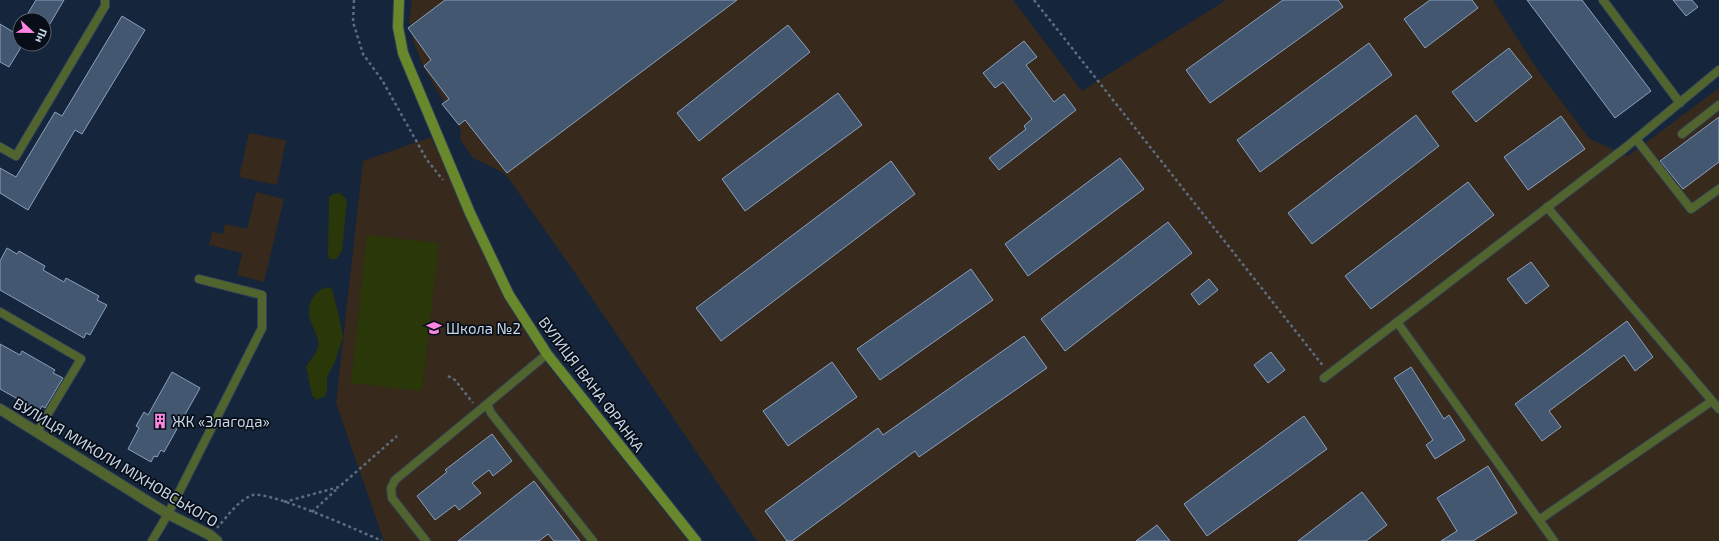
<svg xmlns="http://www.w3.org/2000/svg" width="1719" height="541" viewBox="0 0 1719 541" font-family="'Exo 2',sans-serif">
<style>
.industrial{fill:#37291c}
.green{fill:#293709}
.building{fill:#445771;stroke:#8ba0bd}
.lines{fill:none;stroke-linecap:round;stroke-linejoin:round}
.service-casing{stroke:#314157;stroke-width:10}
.minor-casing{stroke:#314157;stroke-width:12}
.secondary-casing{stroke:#314157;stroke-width:12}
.path{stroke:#5e6c80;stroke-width:2.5;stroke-dasharray:3 3;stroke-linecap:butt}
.service{stroke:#51642e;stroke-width:8}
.minor{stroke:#51642e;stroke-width:10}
.secondary{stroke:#69872b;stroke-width:10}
.labels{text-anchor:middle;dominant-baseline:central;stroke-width:3.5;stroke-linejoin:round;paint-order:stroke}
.poi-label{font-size:15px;fill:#cad5e5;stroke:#070e18;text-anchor:start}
.street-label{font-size:15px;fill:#cad5e5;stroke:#070e18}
</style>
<rect width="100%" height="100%" fill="#14253c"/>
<path class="industrial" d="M412,0H1013L1082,91L1226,0H1493L1539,72L1590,139L1628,156L1719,88V541H757L564,257L506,175L496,169L473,158L460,139L461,130L425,70L414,43L409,20Z
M249,133L286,140L277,185L239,177Z
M431,137L504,298L542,358L688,541H384L336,403L363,161Z
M256,192L284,199L264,282L237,275L242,253L209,245L212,232L223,234L225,224L247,229Z"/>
<path class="green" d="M340,193L347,200L342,251L336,259H329L328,254L329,197L333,194Z
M367,235L439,243L422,391L351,383Z
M327,287L332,289L339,316L343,337L335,362L327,377V390L325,396L317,400L312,395L306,367C309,361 316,354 318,348C320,339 314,330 311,322C305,307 312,292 327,287Z"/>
<path class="building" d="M36,0H64L44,34V20H24Z
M445,0H737L507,173L465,120L459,125L442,104L449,99L424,66L431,60L408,28Z
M1283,0H1338L1343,7L1210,103L1186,70Z
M1430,0H1472L1478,8L1425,48L1404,19Z
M1527,0H1582L1651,91L1615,118Z
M1673,0H1692L1698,7L1686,16Z
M122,16L145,30L82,134L75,130L28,210L0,193V168L16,177L55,112L62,116Z
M0,24L20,36V49L9,67L0,62Z
M788,25L810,52L699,141L677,113Z
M1024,41L1037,57L1026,65L1054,102L1064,94L1076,110L999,170L989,158L1026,129L1024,126L1032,119L1003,82L995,88L983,73Z
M1369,43L1392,75L1260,172L1237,140Z
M1509,48L1532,77L1476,122L1452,92Z
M838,93L862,125L745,211L722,179Z
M1416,115L1439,146L1312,244L1288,213Z
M1561,116L1585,149L1528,190L1504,157Z
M1719,117V162L1683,189L1660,161Z
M1120,158L1144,189L1028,276L1005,244Z
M891,161L915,194L721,341L696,308Z
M1468,182L1494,215L1371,309L1345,276Z
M1168,222L1192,253L1065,351L1041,319Z
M7,248L17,254L19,251L45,266L43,270L64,282L66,278L99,296L97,300L107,305L90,335L86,333L84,338L0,290V261Z
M1531,262L1549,286L1526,304L1507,279Z
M971,269L993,300L880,380L857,349Z
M1209,279L1218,290L1199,305L1191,294Z
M1627,321L1653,357L1635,371L1624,355L1549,411L1561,427L1542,441L1515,404Z
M1024,336L1047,368L919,457L915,451L792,541H787L765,511L878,428L883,435Z
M0,344L20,355L22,351L55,370L53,373L63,378L45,408L42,406L39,411L0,389Z
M1271,352L1285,370L1268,383L1254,365Z
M832,362L857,397L788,446L763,411Z
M1411,367L1444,419L1449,415L1465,440L1435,459L1426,445L1433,440L1394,378Z
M172,372L200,388L164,452L161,450L157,457L154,456L151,462L128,449L139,428L136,426L144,412L148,415Z
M1304,416L1327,449L1207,536L1184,504Z
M492,434L512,461L493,476L489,470L472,483L481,493L459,510L455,505L435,520L417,496L447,472L445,470Z
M1488,466L1517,513L1473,541H1441L1457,531L1437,498Z
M534,481L580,541H554L548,534L539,541H458Z
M1362,492L1387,525L1366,541H1298Z
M1157,525L1170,541H1136Z"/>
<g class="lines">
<g class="service-casing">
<path id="service" d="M1603,0L1680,103
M1682,134L1719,105
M1636,139L1691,209L1719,189
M0,147L16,156L105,6V0
M1547,207L1719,409
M0,312L81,359L37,432
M1397,322L1554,541
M547,354L487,404L491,413L593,541
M1324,378L1625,148L1719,70
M1539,520L1712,401
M152,541L168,514L262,328V295L199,279
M426,541L392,498L391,488L395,480L487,404"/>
</g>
<g class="minor-casing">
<path id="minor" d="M0,409L168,514L210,535L217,541"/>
</g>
<g class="secondary-casing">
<path id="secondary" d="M399,0L398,27L403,53L470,213L509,295L547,354L696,541"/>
</g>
<path class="path" d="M354,0L353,22L363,54L382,80L427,160L443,180
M1034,0L1324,367
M448,376L455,380L473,403
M284,502L339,487L397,436
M312,512L338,488
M217,528C227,517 239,499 253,495C270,491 362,532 382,541"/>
<use href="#service" class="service"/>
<use href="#minor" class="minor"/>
<use href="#secondary" class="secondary"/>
</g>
<defs>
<g id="school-bare" transform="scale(1.2)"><path d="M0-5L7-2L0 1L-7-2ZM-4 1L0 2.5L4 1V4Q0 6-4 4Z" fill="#fe86e1" stroke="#070e18" stroke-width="2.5" paint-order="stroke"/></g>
<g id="building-bare" transform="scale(1.2)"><path d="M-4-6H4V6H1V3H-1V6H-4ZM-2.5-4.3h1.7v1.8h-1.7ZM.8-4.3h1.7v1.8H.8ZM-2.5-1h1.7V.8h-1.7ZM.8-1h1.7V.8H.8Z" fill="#fe86e1" stroke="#070e18" stroke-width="2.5" paint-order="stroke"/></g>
</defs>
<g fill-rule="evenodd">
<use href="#school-bare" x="434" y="328"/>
<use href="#building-bare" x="160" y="421"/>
</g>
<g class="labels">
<g class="poi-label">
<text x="446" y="328">Школа №2</text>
<text x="172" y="421">ЖК «Злагода»</text>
</g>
<g class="street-label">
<text transform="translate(592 384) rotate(53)">ВУЛИЦЯ ІВАНА ФРАНКА</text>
<text transform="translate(116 462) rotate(31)">ВУЛИЦЯ МИКОЛИ МІХНОВСЬКОГО</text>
</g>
</g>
<g transform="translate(32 32) rotate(112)"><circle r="19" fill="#070e18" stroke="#555e6a"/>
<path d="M0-3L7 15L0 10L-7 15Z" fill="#fe86e1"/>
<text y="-6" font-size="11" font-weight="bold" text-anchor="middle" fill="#cad5e5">Пн</text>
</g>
</svg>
